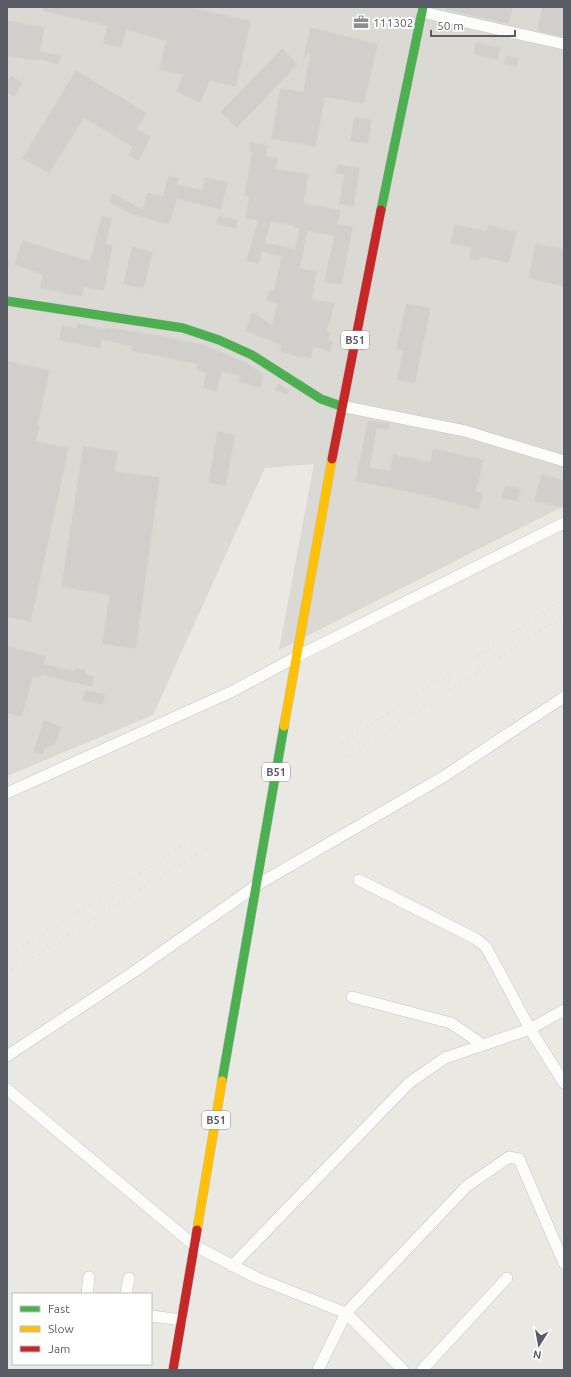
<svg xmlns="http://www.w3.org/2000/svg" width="571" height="1377" viewBox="0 0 571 1377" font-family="Ubuntu,sans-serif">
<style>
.industrial{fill:#dad9d4}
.building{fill:#d0cfcc;stroke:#d8d7d2;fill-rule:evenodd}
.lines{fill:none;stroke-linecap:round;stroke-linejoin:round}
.street-casing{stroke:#c5c5c4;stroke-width:12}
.fast-casing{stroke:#c6c6c5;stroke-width:10}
.slow-casing{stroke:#c6c6c5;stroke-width:10}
.jam-casing{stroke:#c6c6c5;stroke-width:10}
.street{stroke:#fcfcfb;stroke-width:11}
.fast{stroke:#4caf50;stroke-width:9}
.slow{stroke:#ffc107;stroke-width:9}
.jam{stroke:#c62828;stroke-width:9}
.rail{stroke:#e1e2e1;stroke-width:3;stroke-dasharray:1 5;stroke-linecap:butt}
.labels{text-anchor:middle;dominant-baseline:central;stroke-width:4;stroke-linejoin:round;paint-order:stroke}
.shield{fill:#fff;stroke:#8b8d91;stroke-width:1}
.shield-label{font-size:11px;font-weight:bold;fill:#595c62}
.poi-label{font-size:12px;fill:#595c62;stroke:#fff;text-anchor:start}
</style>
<rect width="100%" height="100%" fill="#e9e8e3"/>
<path class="industrial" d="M7,7H564V506L279,650L314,464L265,468L153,715L7,776Z"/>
<path class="building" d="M43,7H190L251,21L236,87L210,81L200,103L176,91L183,75L159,70L166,41L126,30L122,48L103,44L107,26L43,11Z
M447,7H513L509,24L446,10Z
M542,7H564V37L537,31Z
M7,20L45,27L40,51L61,56L59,65L39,59L38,61L7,56Z
M310,27L378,44L364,104L325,97L316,147L271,139L280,88L303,92L310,52L303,60Z
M476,42L501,48L498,60L473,54Z
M282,48L298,64L237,128L220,112Z
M506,55L519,58L517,67L504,64Z
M76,70L147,113L137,129L151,136L139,161L128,156L132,147L84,118L49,174L22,158Z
M11,75L23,83L14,97L7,92V81Z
M354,116L372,120L368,144L350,141Z
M250,142L268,145L266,156L278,158L276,169L309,174L304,203L341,210L338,224L353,227L342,284L340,285L324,282L334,236L308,231L300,268L317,272L312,299L335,303L327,332L331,333L328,340L333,342L331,352L314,347L311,359L301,356L300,358L279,351L281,345L245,331L252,311L272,325L277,303L266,301L269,290L274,291L281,257L262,252L259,264L246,261L258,221L245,218L249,197L244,196L252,152H249ZM271,222L294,226V228L299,229L295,249L265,242Z
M337,164L360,168L354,207L339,204L344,175L335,173Z
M168,175L179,178L177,184L202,190L205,177L228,182L221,210L177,199L169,225L133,215L109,202L112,193L143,209L147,192L163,196Z
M218,215L238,220L236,229L216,224Z
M101,216L112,218L106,244L113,245L104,291L84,287L82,297L40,288L42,274L14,265L22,240L90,261Z
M455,224L486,231L488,225L517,232L509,263L480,257L479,261L469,259L471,248L450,243Z
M536,243L564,249V287L528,278Z
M132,246L153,252L144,289L123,284Z
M406,303L431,308L415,384L397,380L403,351L396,349Z
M77,323L106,329L107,327L135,332V331L202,344L247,363L264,374L262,384L260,388L238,382L240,376L222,372L217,392L203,388L206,373L196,370L197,364L131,351L132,346L102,340L100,349L59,340L62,325L76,328Z
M7,361L50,370L38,425H40L36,441L69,448L31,622L7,617Z
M278,383L289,390L287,395L274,390Z
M368,420L390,423L388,430L377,428L370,467L390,471L393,454L430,462L433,448L484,460L476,491L483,493L479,510L423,495L355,481Z
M217,431L235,435L226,486L208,483Z
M83,446L118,451L115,471L160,477L136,649L102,644L109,595L61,587Z
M541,474L564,480V508L534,501Z
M505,485L521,489L518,502L501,498Z
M7,646L46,656L44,664L75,671L76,667L86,670L85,674L94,676L92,687L41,675L40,678L33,677L22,717L7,713Z
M85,690L105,694L103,705L82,701Z
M44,720L62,727L55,744L45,749L43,755L33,751Z"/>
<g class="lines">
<g class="street-casing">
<path id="street" d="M422,12L564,44
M341,406L465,431L564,461
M7,793L233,691L296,657L564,523
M359,880L476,939L486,947L530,1029L564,1083
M352,997L451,1023L483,1045
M7,1056L132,973L257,885L443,777L564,697
M7,1089L195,1246L257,1278L346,1313L403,1370
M232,1266L409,1083L445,1058L530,1029L564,1010
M87,1294L89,1277
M126,1294L129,1278
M151,1316L182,1320
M318,1370L346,1313L467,1186L509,1157L519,1159L564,1263
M422,1370L507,1278"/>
</g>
<g class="fast-casing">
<path id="fast" d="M381,210L423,7
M7,301L183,328L219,340L252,355L321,399L341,406
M222,1081L284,726"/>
</g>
<g class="slow-casing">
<path id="slow" d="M284,726L332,459
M197,1230L222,1081"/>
</g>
<g class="jam-casing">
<path id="jam" d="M332,459L381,210
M173,1370L197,1230"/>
</g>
<use href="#street" class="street"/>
<use href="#fast" class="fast"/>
<use href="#slow" class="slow"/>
<use href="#jam" class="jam"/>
<path class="rail" d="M342,743L564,600
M349,756L564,615
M7,956L200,835
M7,973L207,848"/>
</g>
<defs>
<g id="office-bare" transform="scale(1.2)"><path d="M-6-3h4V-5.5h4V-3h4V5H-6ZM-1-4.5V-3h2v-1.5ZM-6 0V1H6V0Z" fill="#8b8d8f" stroke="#fff" stroke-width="2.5" paint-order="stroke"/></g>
</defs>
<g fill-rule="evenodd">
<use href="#office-bare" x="361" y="22"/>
</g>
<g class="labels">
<g class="shield">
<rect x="341" y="331" width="28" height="18" rx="3"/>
<rect x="262" y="763" width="28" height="18" rx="3"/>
<rect x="202" y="1111" width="28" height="18" rx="3"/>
</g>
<g class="shield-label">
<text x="355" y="340">B51</text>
<text x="276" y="772">B51</text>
<text x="216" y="1120">B51</text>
</g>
<g class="poi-label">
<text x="373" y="22">111302</text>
</g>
</g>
<rect width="571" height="1377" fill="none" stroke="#595c62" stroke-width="16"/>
<rect x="12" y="1293" width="140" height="72" fill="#ffffff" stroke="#bdbec0"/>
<rect x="20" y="1306" width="20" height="6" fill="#4caf50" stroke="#bdbec0"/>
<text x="48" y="1313" font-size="12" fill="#595c62">Fast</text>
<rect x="20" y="1326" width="20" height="6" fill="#ffc107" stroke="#bdbec0"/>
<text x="48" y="1333" font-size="12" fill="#595c62">Slow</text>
<rect x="20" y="1346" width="20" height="6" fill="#c62828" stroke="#bdbec0"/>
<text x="48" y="1353" font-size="12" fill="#595c62">Jam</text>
<g transform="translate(539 1345) rotate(191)" stroke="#ffffff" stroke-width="3" paint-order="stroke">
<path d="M0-3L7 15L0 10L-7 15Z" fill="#595c62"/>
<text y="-6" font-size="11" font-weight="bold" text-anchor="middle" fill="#595c62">N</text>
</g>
<path d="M431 30v6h84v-6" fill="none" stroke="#595c62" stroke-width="2"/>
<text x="437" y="30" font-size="12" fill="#595c62" stroke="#ffffff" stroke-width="3" paint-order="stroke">50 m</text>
</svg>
